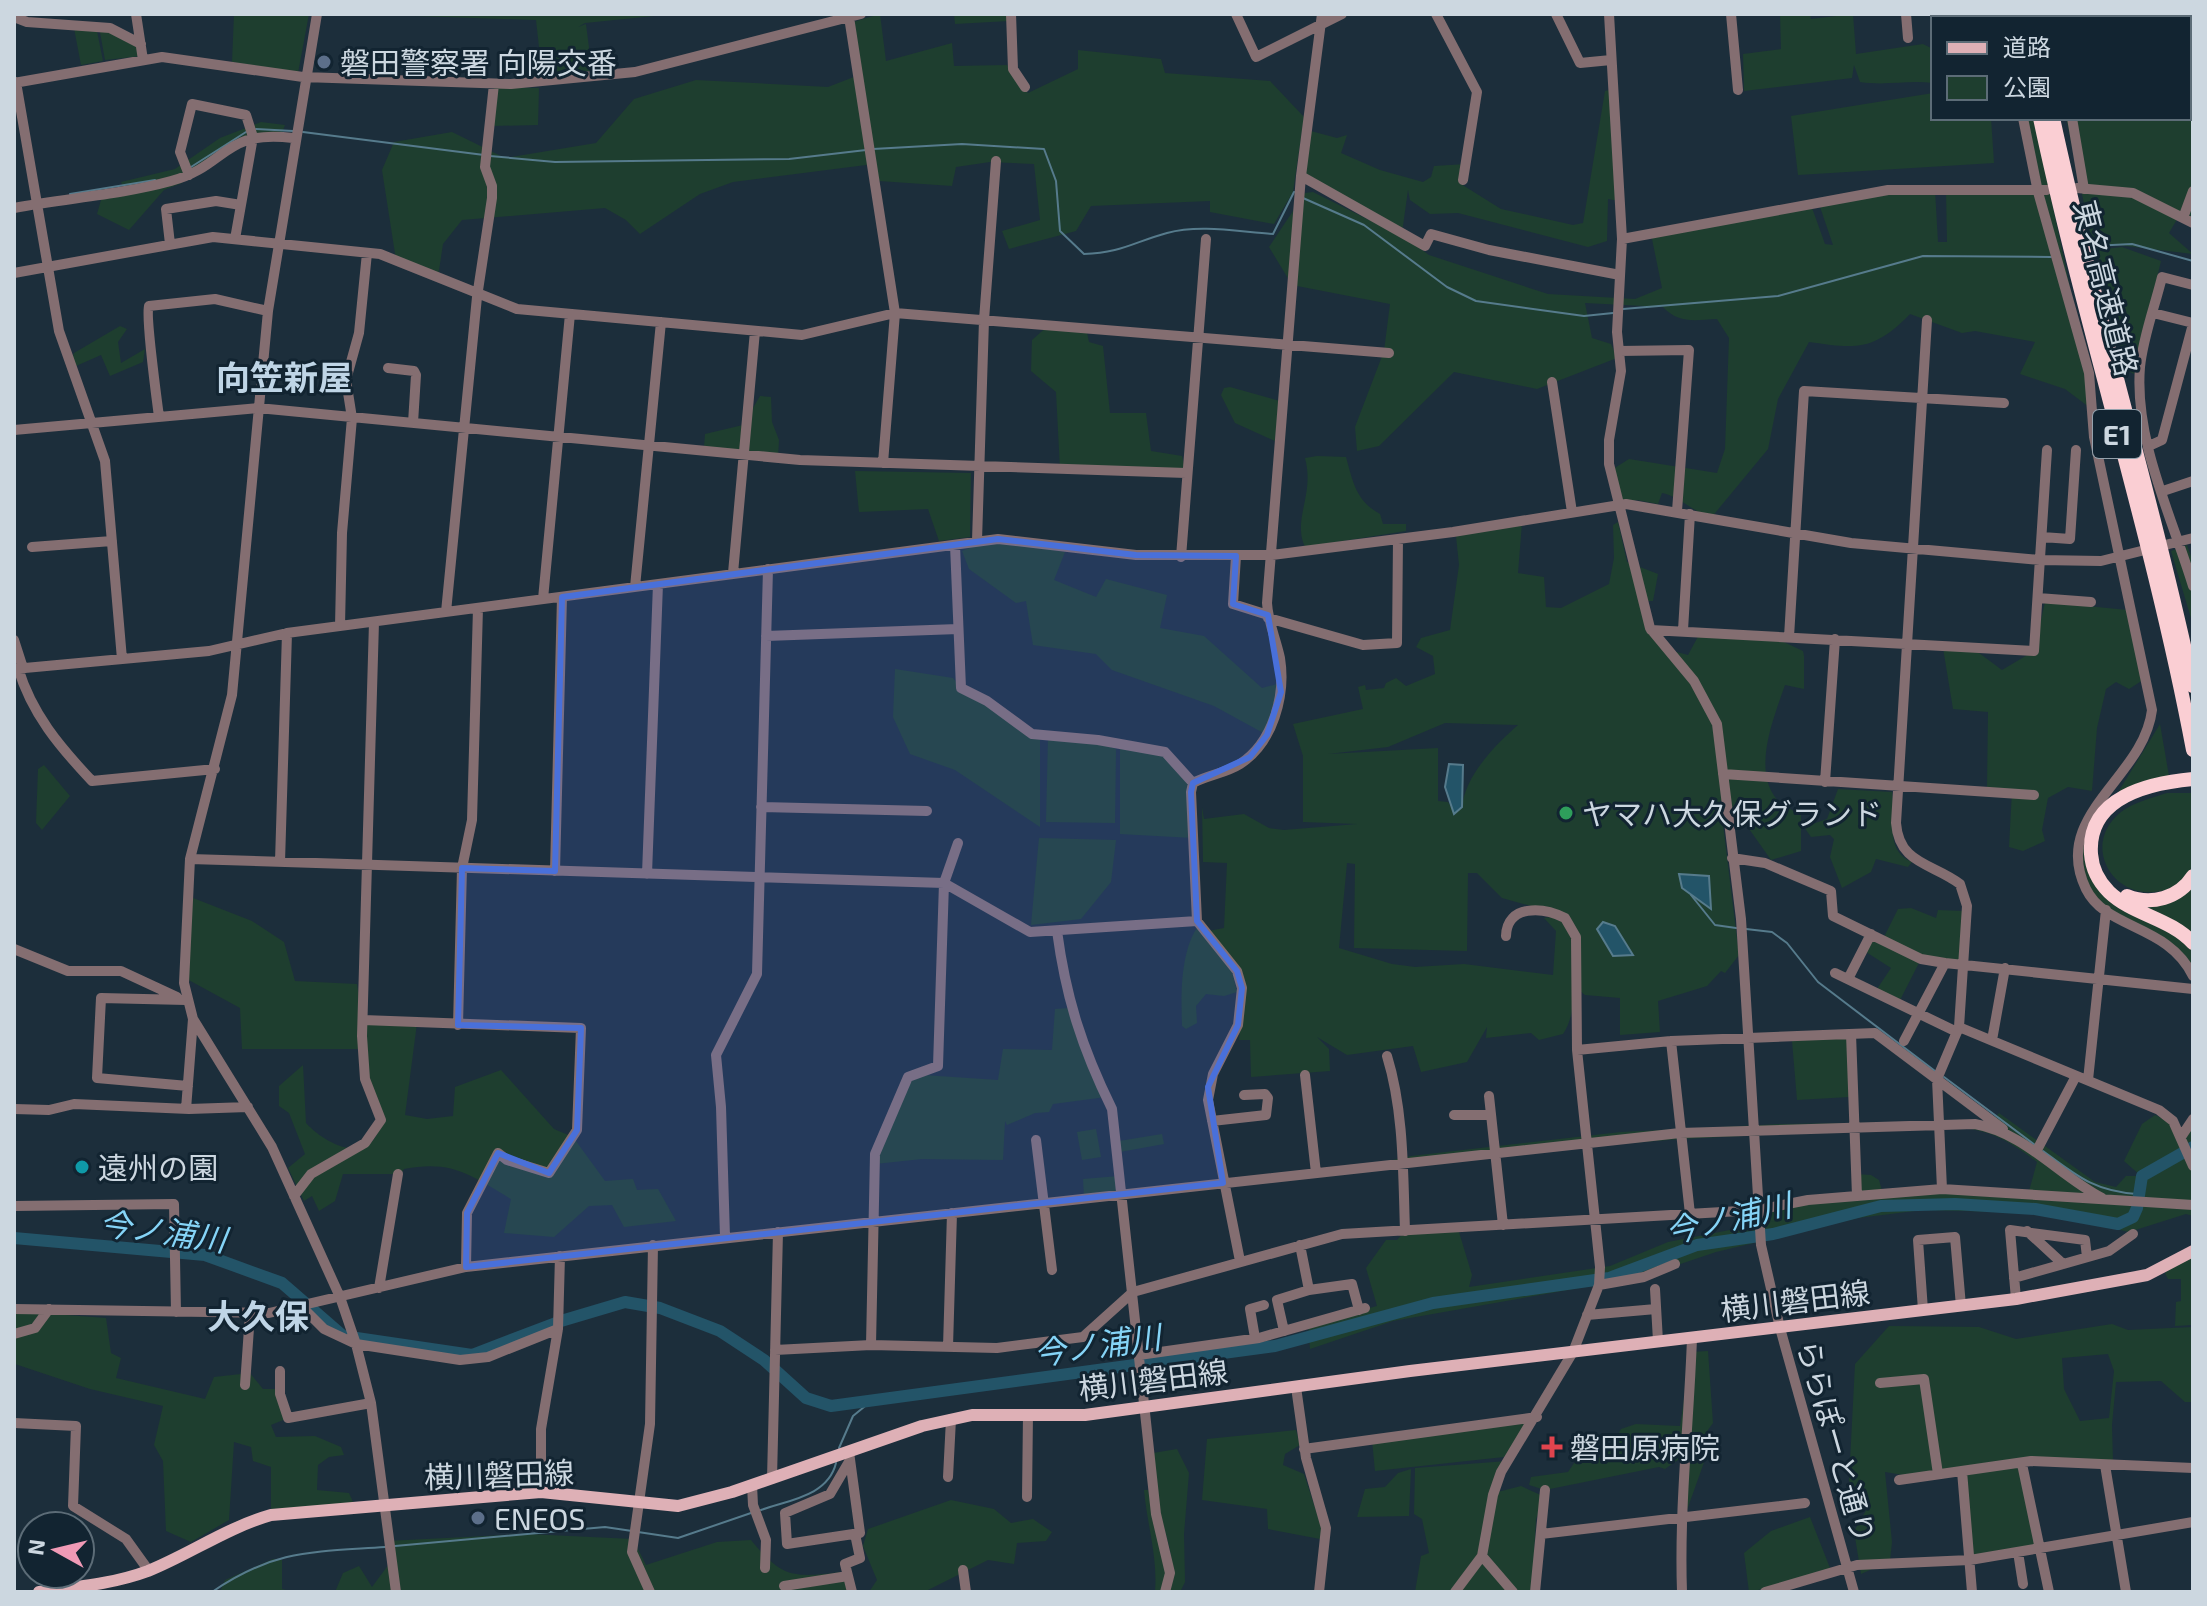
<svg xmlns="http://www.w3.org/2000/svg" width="2207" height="1606" viewBox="0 0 2207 1606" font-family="'Exo 2','Noto Sans JP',sans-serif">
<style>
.green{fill:#1e3e2f;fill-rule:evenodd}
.water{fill:#235468;stroke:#567b8c;stroke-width:2}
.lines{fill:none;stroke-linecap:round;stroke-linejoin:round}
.stream{stroke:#567b8c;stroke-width:2}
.river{stroke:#235468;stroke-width:12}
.minor{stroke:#846e71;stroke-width:10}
.major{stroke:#deb0b6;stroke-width:12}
.highway{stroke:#faced3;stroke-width:14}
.marked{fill:#4970da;fill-opacity:0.2;stroke:#4970da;stroke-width:6;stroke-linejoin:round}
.service-dot{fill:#5c6f8a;stroke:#122431;stroke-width:3}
.leisure-dot{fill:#2e9e5b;stroke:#122431;stroke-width:3}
.culture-dot{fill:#0f9aa8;stroke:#122431;stroke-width:3}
.health-dot{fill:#e0444e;stroke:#122431;stroke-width:3}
.labels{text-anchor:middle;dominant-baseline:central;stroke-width:6;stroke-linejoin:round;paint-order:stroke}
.shield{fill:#122431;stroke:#94a1ac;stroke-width:2}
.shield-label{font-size:28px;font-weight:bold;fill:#ccd7e0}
.poi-label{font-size:30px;fill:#ccd7e0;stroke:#122431;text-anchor:start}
.street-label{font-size:30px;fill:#ccd7e0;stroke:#122431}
.water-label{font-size:32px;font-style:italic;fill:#85d4f7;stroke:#122431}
.quarter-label{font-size:34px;font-weight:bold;fill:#bfd5e6;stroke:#122431}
</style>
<rect width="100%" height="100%" fill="#1c2e3b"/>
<path class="green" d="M234,14H309L298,73L232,62Z
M356,14H674L585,23L578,27L586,24L592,71L554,73V55L540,56L536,20Z
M880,14L886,61L952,43L954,66L1007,65L1028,93L1078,69V50L1161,59L1165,73L1270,81L1304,117L1293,192L1274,224L1210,212V201L1091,206L1076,231L1009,249L1002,231L1040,220L1034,164L990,162L956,167L952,186L879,181L850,23Z
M954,14H1009V21L955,24Z
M1780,14H1810L1811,19L1853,14L1856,54L1923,44L1933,49V83C1907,80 1886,86 1860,82L1854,65L1852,78L1744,91L1743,54L1781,49Z
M73,23L96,26L103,61L81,65Z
M99,27L141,44L142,56L105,60Z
M2189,71L2193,72V223L2179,216L2169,233L2193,254L2092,242L2066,118H2189Z
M859,75L874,164L733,182L700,194L640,234L626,220L605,208L462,220L443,244L438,277L396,260L382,170L394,142L452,132L505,158L596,143L634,99L696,80L828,87Z
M494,87L539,88L538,125L492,126Z
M1609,90L1619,201L1608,199L1607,241L1588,247L1458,213L1430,214L1410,200L1408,190L1402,233L1396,231L1429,255L1548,294L1635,299L1662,288L1651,234L1811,205L1825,244L1833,245L1819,204L1888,190H1935L1938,242H1947L1946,190L2038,191L2023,118H2034L2089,376V407L2065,389L2020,374L2035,342L1975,331L1962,333L1910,314C1874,351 1857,349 1809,342L1778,399L1768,449L1711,518C1695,512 1674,494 1662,493L1658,504L1637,500L1617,504L1613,469L1629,459L1717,473L1725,449L1729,338L1717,319C1694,320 1679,324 1663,307L1585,303L1592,338L1611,344L1617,358L1537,389L1454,372L1379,446L1357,451L1355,427L1384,351L1390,304L1292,285L1269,247L1305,193L1313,192L1373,222L1301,176L1307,130L1337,138L1347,135L1341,153L1380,170L1423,182L1431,177L1434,166L1466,164L1461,184L1501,209L1573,225L1583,223L1605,91Z
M1933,93V118H1991L1994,163L1798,175L1791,116Z
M261,122L285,125L282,133L258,134L187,175L182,183L164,190L129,230L97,214L103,193L124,189L121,182L175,169L220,138Z
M2122,247L2161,261L2134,374L2126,370L2096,250Z
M1049,325L1086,328L1089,342L1103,346L1110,413H1146L1151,451L1182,456L1186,473L1060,469L1056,392L1031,371L1032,340Z
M120,326L127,329L118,342L121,363L145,349L143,362L110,376L101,355L76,366L72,359L74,353Z
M1230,387L1280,401L1275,441L1235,423L1221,395L1224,388Z
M760,396L771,397L772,422L779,440L778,458L704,447L705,434L743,425Z
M1317,456L1346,457C1353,482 1356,501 1380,514L1383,524H1406V531L1305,547C1292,519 1315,495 1305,458Z
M855,471L971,473L970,537L939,541L928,509L859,512Z
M1618,522L1627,562L1658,574L1653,601H1641L1665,649L1688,655L1701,631L1769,635L1803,651L1804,656V689L1785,685C1774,717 1753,767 1775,797C1780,805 1793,810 1801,815V851L1771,860L1747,826L1720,800L1739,955L1725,973L1721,971L1707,986L1658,1001L1660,1032L1620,1035V998L1585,995L1580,991L1573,937C1573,966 1580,1009 1563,1034L1539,1040L1531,1033L1486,1038L1487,1027L1467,1062L1421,1072L1413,1046L1347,1055L1317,1037L1329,1049L1330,1071L1251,1077L1250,1040H1239L1242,1005L1231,968L1237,992L1224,996L1206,994L1196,1006L1197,1023L1186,1029L1182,1026C1181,995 1180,953 1198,926L1208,931L1224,928L1227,863L1203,862L1202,807L1204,819L1244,814L1269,828L1284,830L1357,824L1303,822V756L1293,724L1363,709L1358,687L1365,685L1366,690L1384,688L1386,683L1396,678L1406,686L1435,674L1433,656L1416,647L1421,638L1450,630L1459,565L1456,536L1522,523L1518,573L1544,577L1546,607L1561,608L1609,584L1614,558L1613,525ZM1445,723L1518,725C1495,745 1465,776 1462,807L1455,813L1448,802L1438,801V748L1328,754L1388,747ZM1347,863L1355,864L1354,948L1467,951L1468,873H1477L1502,898L1556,913L1557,916L1544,918L1556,931L1553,975L1464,964L1415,967L1392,964L1339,948Z
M991,539L1065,552L1054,580L1096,597L1106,579L1167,595L1160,628L1204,636L1262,688L1281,683L1267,735L1214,706L1112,670L1096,654L1033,645L1026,601L1016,603L969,569L962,551Z
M2187,545L2193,562V625L2171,551Z
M2045,602L2128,610L2143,680L2129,689L2116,682L2106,689L2097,728L2092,791L2068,787L2048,798L2042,830L2045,841L2023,851L2009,847L2012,791L1987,789L1988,712L1953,709L1943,648L1975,650L2002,670L2034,651Z
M895,669L953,678L961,688L1040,736V827L955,770L910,754L893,717Z
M2160,724L2169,776L2117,794Z
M1048,738L1089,739L1116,749L1115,823L1046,822Z
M1120,744L1161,747L1187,773L1193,838L1120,834Z
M44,765L70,796L42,830L36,823L38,769Z
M1838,789L1892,792C1896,816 1883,850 1912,862L1908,867L1876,859L1871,872L1842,888L1830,857L1834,839L1830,835L1811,837L1804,827L1827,819Z
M2167,793H2191C2195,815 2200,859 2186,878C2183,883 2176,886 2171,888C2118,909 2077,847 2121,812C2134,802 2152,798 2167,793Z
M2085,831L2090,869L2189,946L2193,952V973L2165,940L2106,910L2080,875Z
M1039,838L1116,840L1111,882L1081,919L1031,925Z
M2193,882V939L2143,905Z
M188,896L252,921L284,942L295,981L357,984L363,1022L417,1023L405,1115L427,1119L453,1116L455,1087L501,1070L554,1129L573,1137L605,1181L633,1179L637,1190L658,1189L676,1221L624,1227L612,1205L589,1206L554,1237L504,1233L511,1199C470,1175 453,1160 404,1169L401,1174H343L335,1201L319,1211L312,1196L304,1201L288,1168L305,1154L289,1113L279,1106V1086L303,1065L306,1123C327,1146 374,1168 381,1120L358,1049H242L240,1008L185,978Z
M1911,908L1936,918L1938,910L1964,911L1963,964L1921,959L1898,1004L1875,992L1891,968L1866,952L1871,934L1883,939L1898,909Z
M1070,1008L1106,1097L1053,1104L1049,1112L1035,1113L1007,1125L1005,1121L1003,1160L922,1159L875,1164L912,1079L923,1075L998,1080L1003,1049L1052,1050L1055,1009Z
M1851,1034L1849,1097L1797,1100L1792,1041Z
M1999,1113L2095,1182L2116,1187L2126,1176H2141L2124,1161L2142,1124L2155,1115L2171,1122L2186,1138L2193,1125V1216L2186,1214L2129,1232L2045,1213L1923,1210L1858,1218L1716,1252L1642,1277L1393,1321L1310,1349L1308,1324L1377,1306L1366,1268L1386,1240H1397L1405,1231L1459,1232L1472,1275L1469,1287L1610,1266L1668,1242L1776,1221L1758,1224L1757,1210L1856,1197V1174L1871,1175L1879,1180L1883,1194L2029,1191L2037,1162C2000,1134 1983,1127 1937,1127L1681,1139L1374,1164L1411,1156L1621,1132L1780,1124L1992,1121Z
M1096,1129L1101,1157L1082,1160L1077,1132Z
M1162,1134L1164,1144L1120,1152L1119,1141Z
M1119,1176L1121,1193L1084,1197L1083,1179Z
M2191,1252L2193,1325L2175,1326L2176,1302L2181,1301V1279H2168L2165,1273Z
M14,1311L106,1318L111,1353L121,1358L116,1378L205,1399L214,1377L250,1373L263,1389H279L288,1418L271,1425L276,1437L315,1436L341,1447L344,1455L329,1457L318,1465L317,1490L349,1493L354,1504L271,1509V1467L253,1461L251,1447L234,1442L229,1520L191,1542L166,1531L163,1461L154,1445L163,1406L90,1389L15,1364Z
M2112,1324L2128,1330L2193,1327V1402H2185L2161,1381L2116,1382L2112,1425L2113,1461L2022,1463L2037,1545L1973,1556L1965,1471L1915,1477L1885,1472L1892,1542L1890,1561L1861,1574L1854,1531L1868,1507L1849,1481L1855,1364L1889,1326L1979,1327L2016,1339ZM2108,1354L2114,1371L2109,1418L2080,1421L2064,1389L2062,1358Z
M1708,1351L1713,1423L1705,1434L1707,1454L1687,1510L1685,1455L1665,1469L1659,1467L1545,1490L1529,1485L1531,1477L1568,1472L1574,1463L1606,1456L1621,1429L1636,1424L1680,1426L1691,1352Z
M1537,1417L1504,1457L1375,1471L1372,1440Z
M1296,1430L1300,1445L1285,1454L1283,1465L1304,1474L1322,1529L1320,1539L1268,1529L1267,1509L1202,1500L1207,1439Z
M1177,1449L1189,1473L1184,1534L1185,1582L1180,1592H1167C1180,1563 1165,1539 1160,1511C1156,1492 1155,1472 1153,1453Z
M1507,1461L1494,1493L1521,1486L1545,1497L1536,1519L1532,1592H1415L1421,1556L1429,1553L1422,1519L1414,1514L1415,1468Z
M1411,1469L1409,1516L1357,1517L1365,1489L1385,1487L1398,1473Z
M1144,1490H1148L1167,1578L1161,1592H1155C1158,1558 1147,1524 1144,1490Z
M951,1500L994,1509L1011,1523L1033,1519L1052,1532L1046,1541L1017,1543L1014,1564L988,1560L924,1592H869L877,1580L863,1546L868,1529Z
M1810,1517L1832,1573L1749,1592L1744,1553L1771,1531Z
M527,1534L633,1539L646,1565L717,1542L751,1540C782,1578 793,1578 841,1572L852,1592H335L343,1573L359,1566L372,1587L389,1564L387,1541Z
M273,1559L282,1560V1589L294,1592H220L225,1580Z"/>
<path class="water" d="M1449,764L1463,765L1462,807L1454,814L1445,787Z
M1679,874L1709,876L1711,909L1682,888Z
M1603,922L1615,926L1633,955L1613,956L1597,929Z"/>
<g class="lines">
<path class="stream" d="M256,129L293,131
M303,132L484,155
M873,149L962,144L1044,149L1056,181L1060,231L1084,254C1121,253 1134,242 1167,233C1200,224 1240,232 1273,234L1294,192
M490,156L555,162L789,159L866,150
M191,167L246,132
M70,194L155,180
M1303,198L1364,225L1447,287L1476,301L1584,316L1613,313
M2092,246L2132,244L2193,261
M1623,309L1778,296L1923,256L2051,257
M1691,895L1715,925L1736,928
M1746,929L1772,932L1787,943L1818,982L1935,1071
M1944,1077L2035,1145
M2043,1151C2077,1176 2094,1191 2137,1194
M839,1448L853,1416L875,1398
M761,1510C789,1500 828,1496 836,1463
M638,1532L678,1538L751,1513
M395,1546L605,1527L632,1531
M212,1592C275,1549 313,1552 385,1547"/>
<path class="river" d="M14,1238L205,1255L282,1283L343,1336L472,1355L561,1321L625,1302L660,1308L720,1331L764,1360L806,1398L831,1406L1275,1346L1433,1303L1609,1278L1697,1245L1773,1234L1881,1206L1955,1204L2035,1209L2118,1224L2133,1217L2137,1208L2142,1176L2193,1147"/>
<path class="minor" d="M136,14L143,60
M317,14L268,311L232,695L190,859L184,983L193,1019L272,1147L340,1297L356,1344L371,1403L396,1592
M1011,14L1013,69L1025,87
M1236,14L1256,57L1342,14
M1436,14L1477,92L1463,180
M1556,14L1580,63L1611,60
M1609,14L1622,239L1617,332L1621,371L1609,440V464L1650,628L1694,681L1717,724L1741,919L1761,1245L1780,1328L1854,1592
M1731,14L1738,90
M1906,14L1908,38
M2001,14L2002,18
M2055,14L2056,18
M14,17L27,22L110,28L141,44
M849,17L895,313L883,463
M2189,63L2193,64
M16,82L59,331L105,461L122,659
M14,83L162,57L303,77L511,84L635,72L861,14
M2023,118L2038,192L2089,373L2094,437L2152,710C2144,778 2050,815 2086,889C2106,930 2168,924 2193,976
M2072,118L2084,189
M189,175L180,152L192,104L246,115L253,137L235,239
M1301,176L1425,246L1431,234L1489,250L1620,275
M2077,188L2133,193L2193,223
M14,208C66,198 120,195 171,181C227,166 223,129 293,138
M2183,218L2193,191
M1622,239L1888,190H2047
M170,244L166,209L216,201L241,205
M14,273L213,237L380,254L517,309L802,335L895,313L1389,353
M2193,285L2162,277C2155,306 2143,337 2140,367C2134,440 2172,517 2193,586
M2153,313L2193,323
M1927,320L1896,823C1899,864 1932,863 1960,884L1967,906L1959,1027L1937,1079L1942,1189
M1619,351L1689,350L1677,511
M388,368L414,371L416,375L413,423
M1552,382L1572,512
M159,417C157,401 145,313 149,306L215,299L268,311
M14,430L258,408L800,460L1186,473
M2149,446L2162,440L2193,324
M2163,491L2193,481
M2042,537L2070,539L2076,450
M977,541L984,320L996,161
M955,545L961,688L987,701L1032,734L1098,740L1165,752L1193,783
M32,547L112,541
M1236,556L1233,604L1268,615
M1181,557L1206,239
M733,573L755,331
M635,587L661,322
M2038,598L2091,602
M543,599L570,314
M446,612L477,297L492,198V186L485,167L494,84
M1268,618L1363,645L1397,643L1398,539
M340,626L342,533L352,418L346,380L359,333L367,253
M1651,630L2034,651L2047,450
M1683,630L1690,514
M766,636L958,629
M1789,637L1804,391L2004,403
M14,640L23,668
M18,668C32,714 59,746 92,781L215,769
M14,669L209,651L287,633L998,539L1136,555H1272L1453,532L1626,504L1851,543L2040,560L2101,561L2193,538
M1723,774L2034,795
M1825,782L1835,639
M761,807L927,811
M1732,858L1765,863L1831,891L1833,916L1921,959L1945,963
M190,859L944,883L1030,932L1197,921
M280,862L287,633
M555,871L562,597
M647,874L658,584
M1057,931C1066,998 1082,1048 1112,1109L1156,1514L1170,1573L1165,1592
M14,949L68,971H121L177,997
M1835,973L1957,1032
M1848,979L1871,934
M186,1000L101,998L97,1078L188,1086
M363,1020L581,1028L577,1130L549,1173L507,1160L498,1153L467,1213L466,1267
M458,1025L462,868L472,820L478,608
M1959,1027L2159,1110L2173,1121L2193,1166
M1851,1034L1857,1196
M1992,1040L2005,968
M1671,1041L1690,1214
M1904,1041L1945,963L2193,989
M1577,1050L1671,1041L1875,1033L2003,1129
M1387,1056C1404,1111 1403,1173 1405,1231
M1305,1075L1316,1173
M2088,1080L2106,910
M1489,1096L1503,1225
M14,1109L49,1110L74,1104L189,1109L248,1107
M186,1109L193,1019
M1454,1115H1491
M1212,1121L1266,1115L1268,1098L1265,1094L1244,1095
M2181,1137L2193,1119
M1036,1140L1052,1270
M2036,1152L2076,1076
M294,1196L311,1174L365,1143L381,1120L365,1079L362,1036L374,622
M14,1206L174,1204L176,1312
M2027,1231L2063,1264
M725,1237L721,1107L716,1055L757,974L768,569
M1300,1245L1309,1290
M1240,1261L1208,1100L1213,1074L1238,1025L1242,988L1237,971L1197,921L1191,792L1193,783C1208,775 1226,773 1240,764C1273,743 1286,695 1280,658C1276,639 1268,622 1267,603L1301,176L1322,14
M2014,1278L2109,1251L2133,1234
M1599,1285L1644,1277L1675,1264
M379,1288L398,1174
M1655,1289L1658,1341
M2016,1299L2010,1230L2085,1240L2087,1257
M302,1307L324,1329L356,1344L460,1360L488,1357L558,1329
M14,1309L269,1313L466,1267L1680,1133L1975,1124C2025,1133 2058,1175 2102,1198
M1923,1310L1918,1240L1955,1237L1961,1306
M1587,1315L1656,1309
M1284,1331L1277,1300L1309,1290L1352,1284L1359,1310
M14,1334L35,1328L49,1309
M1255,1338L1250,1309L1264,1305
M871,1345L875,1154L908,1077L938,1066L944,883L958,843
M948,1347L952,1213
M775,1350L871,1345L997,1348L1083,1337L1133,1292L1342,1234L1757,1210L1808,1200L1942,1189L2193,1205
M1139,1355L1259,1338L1365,1308
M280,1371V1394L288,1418L371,1403
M1880,1383L1924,1379L1938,1474
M245,1385L250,1314
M1296,1387L1306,1458L1326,1528L1319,1592
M14,1423L76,1426L73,1506L126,1539L149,1571
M1304,1449L1537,1417
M849,1452L860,1533L787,1544L785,1513L830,1494L850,1460
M2022,1464L2049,1592
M2105,1465L2126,1592
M1962,1471L1972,1592
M948,1477L951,1419
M772,1479L778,1232
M1899,1480L2031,1461L2193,1468
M752,1485L753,1505L766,1540L765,1568
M541,1492V1429L558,1329L560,1256
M1027,1497L1028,1414
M1541,1534L1805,1503
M2018,1552L2023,1584
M1482,1556L1513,1592
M963,1570L966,1592
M784,1586L848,1576
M650,1592L632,1552L650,1424L653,1245
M852,1592L845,1564L860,1558L855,1534
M1455,1592L1482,1556L1493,1495L1501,1472L1573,1352L1599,1285L1600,1267L1577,1050L1576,937L1565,918C1543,907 1507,904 1506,936
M1535,1592L1545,1490
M1682,1592C1679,1507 1689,1423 1692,1338
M1765,1592L1857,1565L1970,1560L2193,1522"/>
<path class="major" d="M39,1592C76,1587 113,1584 148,1571C190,1554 226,1528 271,1515L541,1492L678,1506L732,1492L922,1426L972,1415H1085L1410,1371L2016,1299L2147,1275L2193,1251"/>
<path class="highway" d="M2021,14V18
M2034,14L2035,18
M2040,118C2085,330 2153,537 2193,750
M2053,118C2094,308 2152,495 2193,686
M2193,779C2149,783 2087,797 2091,854C2092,868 2099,882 2109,892C2133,915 2170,918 2193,943
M2127,896C2151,906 2179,898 2193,876"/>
</g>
<path class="marked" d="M998,539L1136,555L1236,556L1233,604L1268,615L1281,692L1267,735L1250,757L1193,783L1191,792L1197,921L1237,971L1242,988L1238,1025L1208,1087L1223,1183L466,1267L467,1213L498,1153L549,1173L577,1130L581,1028L458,1025L462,868L555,871L562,597Z"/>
<g class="service-dot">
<circle cx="324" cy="62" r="8"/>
<circle cx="478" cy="1518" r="8"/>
</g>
<circle class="leisure-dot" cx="1566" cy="813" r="8"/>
<circle class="culture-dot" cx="82" cy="1167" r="8"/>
<path class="health-dot" d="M1548 1435h8v8h8v8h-8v8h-8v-8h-8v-8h8z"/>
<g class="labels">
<rect class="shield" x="2093" y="410" width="48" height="48" rx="6"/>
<g class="shield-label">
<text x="2117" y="434">E1</text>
</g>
<g class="poi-label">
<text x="340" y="62">磐田警察署 向陽交番</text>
<text x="1582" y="813">ヤマハ大久保グランド</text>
<text x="98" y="1167">遠州の園</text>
<text x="1570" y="1447">磐田原病院</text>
<text x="494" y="1518">ENEOS</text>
</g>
<g class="street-label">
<text transform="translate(2107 288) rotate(76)">東名高速道路</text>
<text transform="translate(1795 1300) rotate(-7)">横川磐田線</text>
<text transform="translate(1153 1379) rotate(-7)">横川磐田線</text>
<text transform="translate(1837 1441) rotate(74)">ららぽーと通り</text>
<text transform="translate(499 1474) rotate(-2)">横川磐田線</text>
</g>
<g class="water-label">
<text transform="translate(1728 1217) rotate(-13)">今ノ浦川</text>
<text transform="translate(163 1230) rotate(8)">今ノ浦川</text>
<text transform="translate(1097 1344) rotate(-8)">今ノ浦川</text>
</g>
<g class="quarter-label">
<text x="284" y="376">向笠新屋</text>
<text x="258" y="1315">大久保</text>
</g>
</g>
<rect width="2207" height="1606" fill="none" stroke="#ccd7e0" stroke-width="32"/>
<rect x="1931" y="16" width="260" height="104" fill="#122431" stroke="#5c6c77" stroke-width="2"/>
<rect x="1947" y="42" width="40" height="12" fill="#deb0b6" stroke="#5c6c77" stroke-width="2"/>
<text x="2003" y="56" font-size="24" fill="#ccd7e0">道路</text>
<rect x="1947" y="76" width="40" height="24" fill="#1e3e2f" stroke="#5c6c77" stroke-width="2"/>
<text x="2003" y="96" font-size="24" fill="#ccd7e0">公園</text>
<g transform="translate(56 1550) rotate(278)"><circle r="38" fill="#122431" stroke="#5c6c77" stroke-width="2"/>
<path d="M0-6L14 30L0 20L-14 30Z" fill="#f09ab6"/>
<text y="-12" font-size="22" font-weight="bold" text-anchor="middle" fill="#ccd7e0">N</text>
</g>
</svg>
